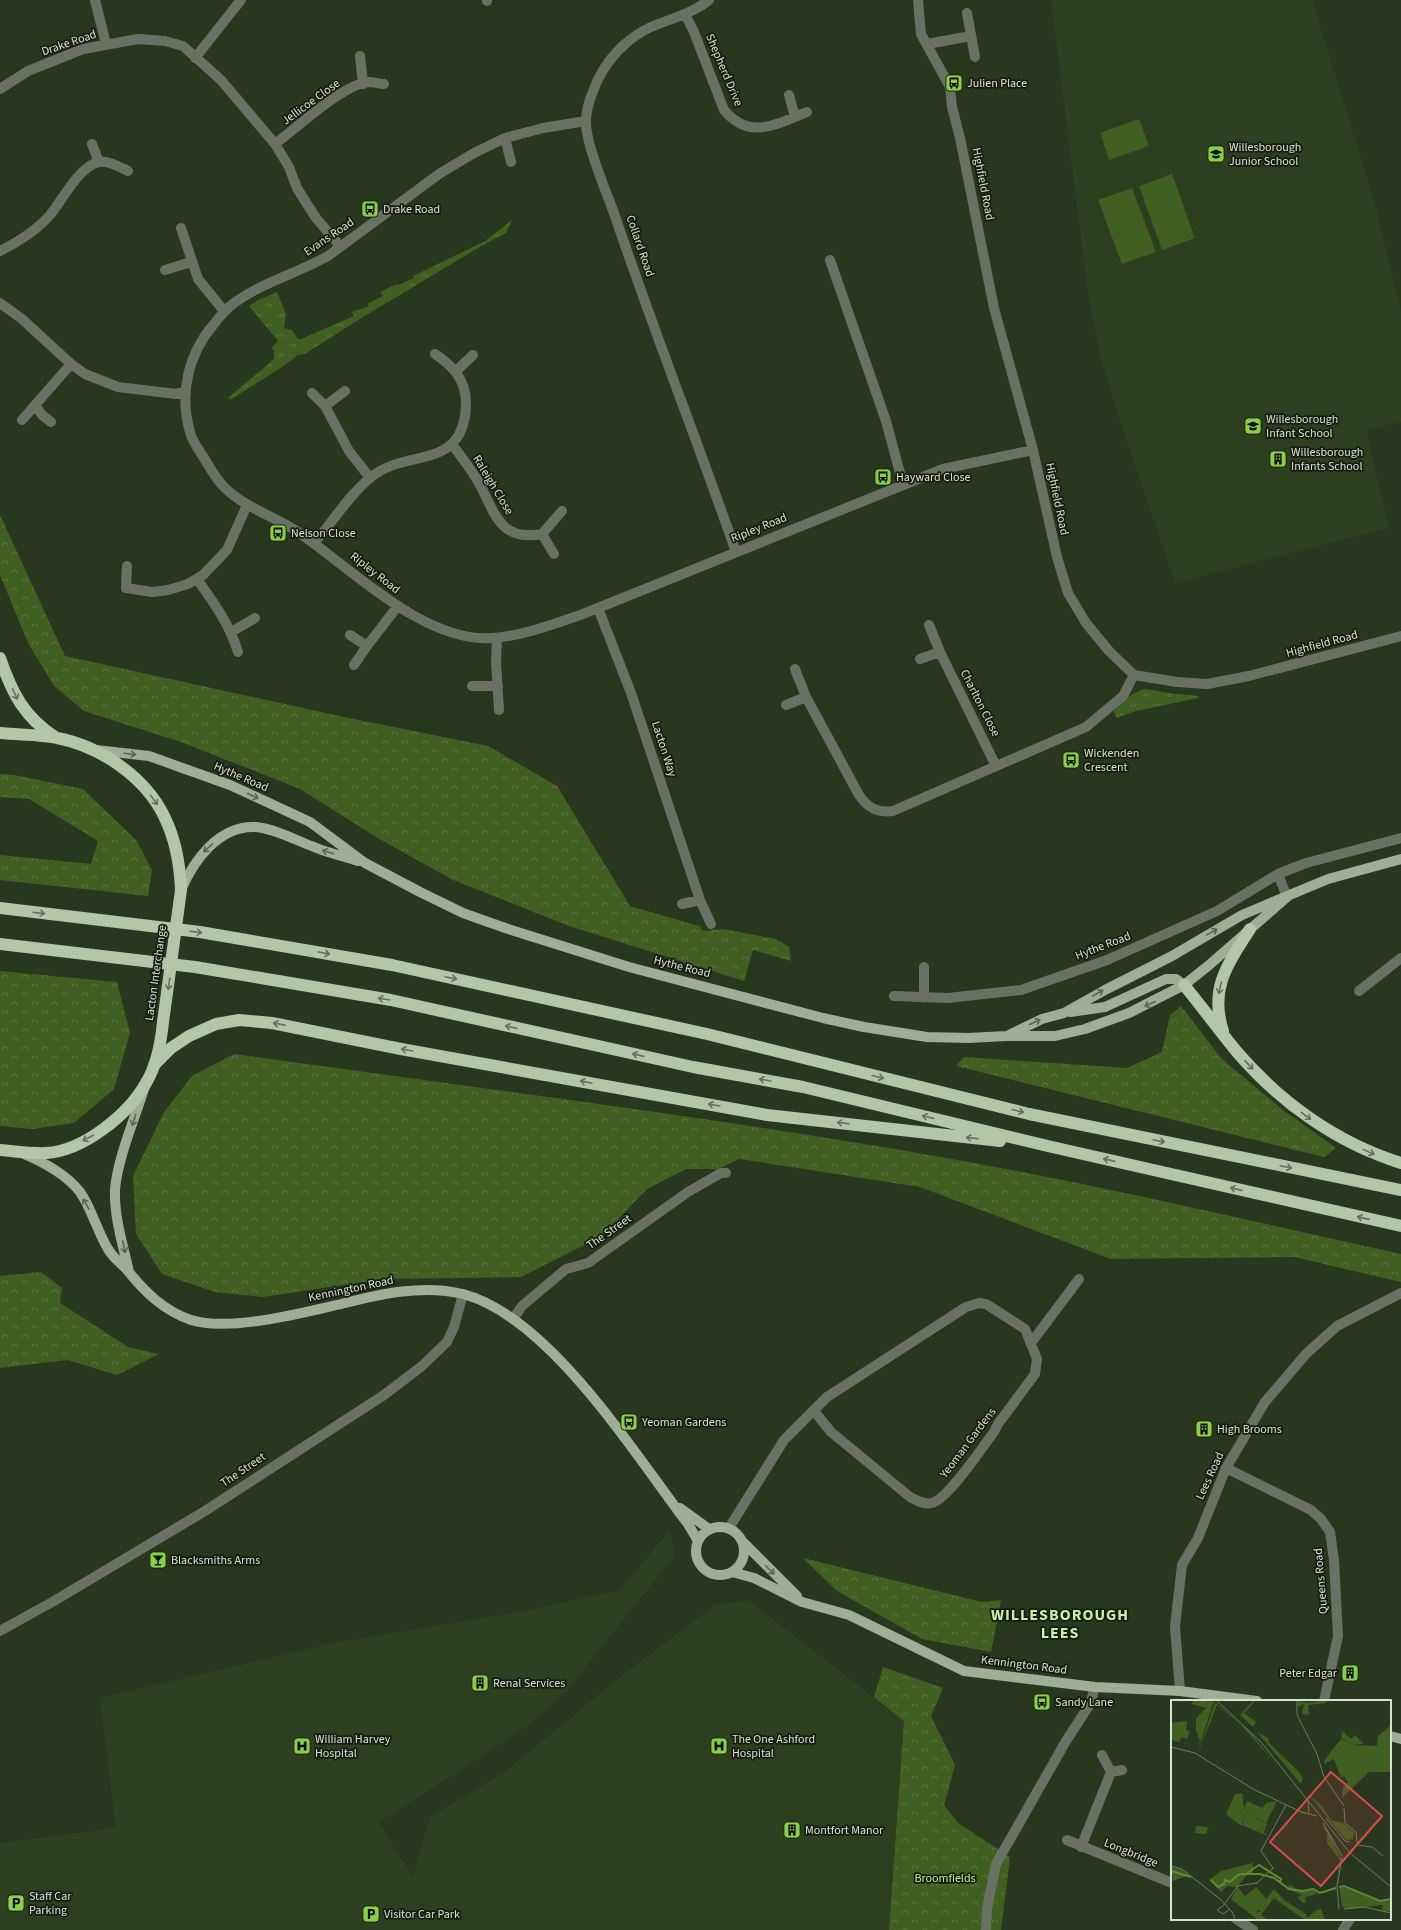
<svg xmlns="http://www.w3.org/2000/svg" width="1401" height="1930" viewBox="0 0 1401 1930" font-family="'Source Sans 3',sans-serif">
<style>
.built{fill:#2d3f1f}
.grass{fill:url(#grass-tufts)}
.forest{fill:url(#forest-crowns)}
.garden{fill:#3f6021}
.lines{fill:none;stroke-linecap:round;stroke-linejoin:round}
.minor{stroke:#697164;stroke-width:10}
.major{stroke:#9fae94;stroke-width:10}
.highway{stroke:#b4c6a7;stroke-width:12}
.highway-bridge{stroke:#b4c6a7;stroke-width:12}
.oneway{stroke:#65715c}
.oneway2{stroke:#5a6552}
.labels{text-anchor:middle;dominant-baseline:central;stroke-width:3.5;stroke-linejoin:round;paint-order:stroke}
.street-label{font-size:12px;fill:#d7e1d1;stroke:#161c11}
.poi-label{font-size:12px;fill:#d7e1d1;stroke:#161c11;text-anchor:start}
.park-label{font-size:12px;fill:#b9f688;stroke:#161c11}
.district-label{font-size:16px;font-weight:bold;letter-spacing:1px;fill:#c7efaa;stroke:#161c11}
.inset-river{fill:none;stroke:#5e8a37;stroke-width:2}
.inset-road{fill:none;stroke:#6f7b66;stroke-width:1}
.view{fill:#d64d4a;fill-opacity:0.15;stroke:#d64d4a;stroke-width:2}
.inset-edge{fill:none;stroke:#d7e1d1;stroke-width:2}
</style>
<defs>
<pattern id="grass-tufts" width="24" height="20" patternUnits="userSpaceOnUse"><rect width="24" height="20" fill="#3f6021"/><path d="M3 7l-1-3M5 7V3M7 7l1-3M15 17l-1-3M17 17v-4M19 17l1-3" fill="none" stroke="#5a7640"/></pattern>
<pattern id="forest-crowns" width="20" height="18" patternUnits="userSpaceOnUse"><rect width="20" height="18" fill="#3f6021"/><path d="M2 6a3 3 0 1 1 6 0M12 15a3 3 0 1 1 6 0" fill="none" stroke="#5a7640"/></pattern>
</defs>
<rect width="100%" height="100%" fill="#29371e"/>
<path class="built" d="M1051,0H1312L1375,203L1401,312V422L1366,430L1389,528L1175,583L1118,415L1100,356L1088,294Z
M670,1530L675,1555L565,1693L528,1725L467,1766L379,1822L413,1878L430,1817L505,1772L616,1680L715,1605L748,1600L904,1721L889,1930H0V1843L116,1828L100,1698L333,1643L525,1611L620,1590Z"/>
<path class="grass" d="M512,220L506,233L483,245L363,317L305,354L298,355L282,367L233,398L230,400L228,398L274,359V351L272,347L278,341L249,306L256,301L277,292L286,314L284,328L292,330L298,339H301L354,316L352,312L369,306L368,303L383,296L380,292L397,284L398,285L414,278L413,276L485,241Z
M1146,689L1168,693L1198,696L1199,698L1136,711L1116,718L1114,711C1124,701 1132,691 1146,689Z"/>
<path class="forest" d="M0,515L65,656L344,717L488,746L557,786L630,906L699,926L704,931L723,929L776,939L789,947L791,961L753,950L744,981L569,926L453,880L376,837L300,789L181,742L84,711L54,686L28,643L0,575Z
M0,774L14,775L83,789L136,840L152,870L148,896L0,880V855L91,864L98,841L29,799L0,797Z
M0,971L117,982L130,1033L114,1089L74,1123L32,1129L0,1126Z
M1181,1006L1222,1059L1283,1110L1336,1148L1324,1157L956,1066L964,1057L1127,1068L1162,1052L1170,1015Z
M234,1054C468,1087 702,1115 935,1156C1091,1183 1246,1220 1401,1254V1282L1294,1257L1111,1259L920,1187L739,1159L718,1169H686L647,1189L602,1236L521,1277L383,1279L263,1297L215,1292L162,1274L136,1234L133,1176L164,1112L192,1076Z
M41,1272L62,1288L60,1303L128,1347L159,1354L117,1375L68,1360L0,1368V1276Z
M803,1558L982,1602L1001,1600L991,1652L922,1639L837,1591Z
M883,1667L943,1688L931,1716L955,1765L944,1805L958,1823L1010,1857L1001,1930H889L904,1721L874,1697Z"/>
<path class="garden" d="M1139,119L1149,146L1109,160L1100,133Z
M1172,174L1195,238L1162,250L1139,186Z
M1132,188L1156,252L1122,264L1098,200Z"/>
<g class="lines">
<path class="minor" d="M95,0L106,44
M709,0C693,13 670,19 651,27C631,36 613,53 602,72C595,84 586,106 586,121C585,143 607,193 615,216C653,329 697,440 736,552
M918,0L921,34L950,87L952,107L960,138L994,308L1033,450L1057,557L1068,593L1086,623L1109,651L1134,675L1177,682L1207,684L1249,676L1401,636
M487,1V0
M967,13L975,57
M685,14L694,32L724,110C750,141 776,124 807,112
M927,44L971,36
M360,56L363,84
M195,58L241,0
M0,89L28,71L83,49L138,39L165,41L183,46L221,80L275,144L289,167L297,188L307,204L316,218L340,246
M789,95L795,117
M586,121L543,128L505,138L474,153L439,174L328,256C298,273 261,283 234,303C226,309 220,316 214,324C188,354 179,394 190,432C192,441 199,450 204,458C210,468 216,479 224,487C245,508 274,516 298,532C351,568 424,643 492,638C523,636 554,624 583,614L943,469L1033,450
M505,138L511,162
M92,144L99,162
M275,144C297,128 343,84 369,82C374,82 380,84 384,84
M181,228L198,279L224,311
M0,251C18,242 36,231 50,215C62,201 79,166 99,162C108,160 120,167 128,171
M830,260L886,421L903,484
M165,270L191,262
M0,303L22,319L71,364L85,374L118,387L176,394L185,392
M456,371L473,355
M312,393L325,406L349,451L370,478
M35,405L42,415L51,422
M325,406L345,391
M22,420L71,364
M452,444C461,457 472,470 480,485C495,513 500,542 542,534L562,511
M542,534L554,554
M314,543C333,522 348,496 370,478C405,447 465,473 466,403C466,380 453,366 435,354
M127,566L126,588L152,592L168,590L188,584L203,575L227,550L247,505
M197,579C214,603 229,623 238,652
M598,608L631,693L700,900L711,924
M929,625L940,652L996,766
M231,632L255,618
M350,635L367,646
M497,638L496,662L499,710
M920,659L940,652
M354,665L367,646L397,607
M795,669L806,697L859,795C868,808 877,813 893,811L1086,727L1123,696L1134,675
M472,686H498
M786,705L806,697
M1278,874L1287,897
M682,904L700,900
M1359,991L1401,958
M894,996L948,998L1021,990L1107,960L1217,911L1278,874L1306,863L1401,838
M924,998V967
M513,1319L522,1306L566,1269L588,1263L688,1192L721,1173H726
M1031,1343L1079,1279
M1226,1468L1311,1510L1321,1519L1330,1532L1334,1560L1338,1636L1324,1701
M729,1528L784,1440L827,1397L966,1307L979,1303L986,1304L1025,1329L1037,1359L1035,1374L998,1424L994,1432C983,1446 947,1501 931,1503C924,1505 916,1500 910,1497L831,1432L814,1411
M0,1631L54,1601L205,1511L384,1395L422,1366L447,1342L454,1327L463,1294
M1180,1691L1175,1626L1182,1565L1198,1538L1226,1468L1265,1402L1306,1354L1337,1326L1401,1293
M1102,1755L1111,1772L1122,1770
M1067,1840L1172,1883
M1081,1847L1111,1772
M1236,1919L1253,1930
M986,1930L987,1908L996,1864L1066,1741L1090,1704L1095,1687
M1343,1930L1350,1919"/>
<path class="major" d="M96,750L149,756L230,785L310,822L365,863L420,892L463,913L508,929L629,967L823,1018L864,1027L927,1037L968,1038L1007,1036H1055L1085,1029L1129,1013L1184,985L1208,966L1287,897
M181,890C194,860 219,825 256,827C276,829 295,840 314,847C328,853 343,856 358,861
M1070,1012L1105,1007L1166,979H1176L1184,985
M1009,1035L1042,1019L1064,1013L1105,990L1172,956L1242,915L1328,879L1401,859
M24,1154C45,1163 66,1174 80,1192C92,1209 97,1231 108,1249C113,1258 122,1264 128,1271C145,1292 164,1311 191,1320C229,1332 302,1313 341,1304C380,1294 423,1284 463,1294C550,1317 635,1455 688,1524L698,1541
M129,1272C123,1245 114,1217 115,1190C117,1160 135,1118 144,1089
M680,1508L709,1529
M696 1551a24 24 0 1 1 48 0a24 24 0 1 1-48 0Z
M743,1542L797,1596
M732,1572L754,1578L802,1602L849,1615L964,1671L1095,1687L1180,1691L1257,1701
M1390,1736L1401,1739"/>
<path class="highway" d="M0,658C12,693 24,717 55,737
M0,733C19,735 39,734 57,738C100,746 145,777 164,816C175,838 180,865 181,890
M0,908L200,932L392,965L707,1034L1029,1114L1401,1190
M0,944L195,967L391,1000L693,1067L803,1087L1052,1147L1401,1226
M1184,985C1202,1007 1219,1030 1237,1052C1281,1103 1337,1143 1401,1163
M1223,1031C1209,988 1228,964 1250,929
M154,1065L171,1048L189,1036L216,1024L239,1020L272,1023L401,1049L767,1115L1000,1141
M0,1150C15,1151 31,1154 46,1153C83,1151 128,1115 146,1083C157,1065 161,1042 163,1022"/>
<path class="highway-bridge" d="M163,1022L181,890"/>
</g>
<defs><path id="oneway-shaft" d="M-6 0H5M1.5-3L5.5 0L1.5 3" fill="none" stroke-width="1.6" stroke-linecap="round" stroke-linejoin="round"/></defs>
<g class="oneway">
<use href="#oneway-shaft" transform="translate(15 694) rotate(64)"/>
<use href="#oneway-shaft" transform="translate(154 800) rotate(54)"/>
<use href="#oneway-shaft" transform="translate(39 913) rotate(7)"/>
<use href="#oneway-shaft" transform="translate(196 932) rotate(7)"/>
<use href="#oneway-shaft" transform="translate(324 953) rotate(10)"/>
<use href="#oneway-shaft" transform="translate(451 978) rotate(12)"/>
<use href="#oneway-shaft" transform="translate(169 984) rotate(98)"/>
<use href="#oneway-shaft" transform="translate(1220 988) rotate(103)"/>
<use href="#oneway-shaft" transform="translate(384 999) rotate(-171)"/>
<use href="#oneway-shaft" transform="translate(279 1024) rotate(-169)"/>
<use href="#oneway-shaft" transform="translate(511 1027) rotate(-167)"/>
<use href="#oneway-shaft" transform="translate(407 1050) rotate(-170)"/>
<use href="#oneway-shaft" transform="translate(638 1055) rotate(-167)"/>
<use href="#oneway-shaft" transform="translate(1249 1065) rotate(47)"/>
<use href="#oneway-shaft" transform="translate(878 1077) rotate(14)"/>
<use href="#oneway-shaft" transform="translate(765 1080) rotate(-170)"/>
<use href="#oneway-shaft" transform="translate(586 1082) rotate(-170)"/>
<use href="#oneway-shaft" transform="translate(714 1105) rotate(-170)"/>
<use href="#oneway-shaft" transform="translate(1018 1111) rotate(14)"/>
<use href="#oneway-shaft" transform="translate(1306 1116) rotate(37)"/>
<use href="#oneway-shaft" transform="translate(928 1117) rotate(-166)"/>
<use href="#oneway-shaft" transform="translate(843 1123) rotate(-173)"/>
<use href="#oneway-shaft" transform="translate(88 1138) rotate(152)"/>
<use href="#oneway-shaft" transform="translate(972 1138) rotate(-173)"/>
<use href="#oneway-shaft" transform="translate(1159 1141) rotate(12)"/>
<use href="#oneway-shaft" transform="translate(1369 1152) rotate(25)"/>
<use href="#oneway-shaft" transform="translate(1109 1160) rotate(-167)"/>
<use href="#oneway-shaft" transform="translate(1286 1167) rotate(12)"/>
<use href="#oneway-shaft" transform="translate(1236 1189) rotate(-167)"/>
<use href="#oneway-shaft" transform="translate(1363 1218) rotate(-167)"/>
</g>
<g class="oneway2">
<use href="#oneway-shaft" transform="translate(130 754) rotate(7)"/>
<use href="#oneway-shaft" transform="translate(253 796) rotate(25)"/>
<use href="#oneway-shaft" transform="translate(208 848) rotate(137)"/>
<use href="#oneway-shaft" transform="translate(328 852) rotate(-163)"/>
<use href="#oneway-shaft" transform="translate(1212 932) rotate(-29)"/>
<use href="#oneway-shaft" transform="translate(1098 993) rotate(-30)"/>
<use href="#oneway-shaft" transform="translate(1150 1004) rotate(156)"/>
<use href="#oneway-shaft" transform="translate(1035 1022) rotate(-25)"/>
<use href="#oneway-shaft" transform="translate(134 1120) rotate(108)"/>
<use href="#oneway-shaft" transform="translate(86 1204) rotate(-120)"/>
<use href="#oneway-shaft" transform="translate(124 1247) rotate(79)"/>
<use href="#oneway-shaft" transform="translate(770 1570) rotate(45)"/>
</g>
<defs>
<g id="bus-square" transform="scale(0.9)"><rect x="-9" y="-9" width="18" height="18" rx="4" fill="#89cf48" stroke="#161c11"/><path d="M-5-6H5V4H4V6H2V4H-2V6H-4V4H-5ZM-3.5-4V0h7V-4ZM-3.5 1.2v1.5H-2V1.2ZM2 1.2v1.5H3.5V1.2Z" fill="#111"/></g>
<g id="school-square" transform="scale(0.9)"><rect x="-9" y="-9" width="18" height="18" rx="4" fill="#89cf48" stroke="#161c11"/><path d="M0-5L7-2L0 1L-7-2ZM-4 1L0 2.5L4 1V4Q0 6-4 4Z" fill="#111"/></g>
<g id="building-square" transform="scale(0.9)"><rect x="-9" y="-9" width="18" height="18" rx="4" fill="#89cf48" stroke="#161c11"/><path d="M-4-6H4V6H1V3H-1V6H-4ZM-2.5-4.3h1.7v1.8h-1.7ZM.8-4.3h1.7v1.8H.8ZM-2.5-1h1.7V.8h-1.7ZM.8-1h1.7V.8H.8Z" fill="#111"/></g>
<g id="bar-square" transform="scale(0.9)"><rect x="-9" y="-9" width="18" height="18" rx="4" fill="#89cf48" stroke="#161c11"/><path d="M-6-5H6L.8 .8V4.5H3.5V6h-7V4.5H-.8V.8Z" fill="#111"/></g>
<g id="hospital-square" transform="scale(0.9)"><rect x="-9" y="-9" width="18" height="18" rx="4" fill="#89cf48" stroke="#161c11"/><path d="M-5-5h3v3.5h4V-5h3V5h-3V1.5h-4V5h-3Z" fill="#111"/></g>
<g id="parking-square" transform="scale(0.9)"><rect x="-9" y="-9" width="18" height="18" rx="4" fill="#89cf48" stroke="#161c11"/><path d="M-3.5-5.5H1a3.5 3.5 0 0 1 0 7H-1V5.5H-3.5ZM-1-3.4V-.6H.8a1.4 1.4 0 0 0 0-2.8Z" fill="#111"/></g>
</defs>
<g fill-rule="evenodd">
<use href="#bus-square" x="954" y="83"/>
<use href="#school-square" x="1216" y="154"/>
<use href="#bus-square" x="370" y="209"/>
<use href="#school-square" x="1253" y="426"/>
<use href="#building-square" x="1278" y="459"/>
<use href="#bus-square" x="883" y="477"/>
<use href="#bus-square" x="278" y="533"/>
<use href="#bus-square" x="1071" y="760"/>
<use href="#bus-square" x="629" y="1422"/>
<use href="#building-square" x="1204" y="1429"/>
<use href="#bar-square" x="158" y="1560"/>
<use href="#building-square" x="1350" y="1673"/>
<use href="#building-square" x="480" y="1683"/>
<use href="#bus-square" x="1042" y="1702"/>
<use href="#hospital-square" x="302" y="1746"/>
<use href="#hospital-square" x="719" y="1746"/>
<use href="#building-square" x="792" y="1830"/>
<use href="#parking-square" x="16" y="1903"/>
<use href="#parking-square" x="371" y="1914"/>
</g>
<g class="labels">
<g class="street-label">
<text transform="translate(69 43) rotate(-19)">Drake Road</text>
<text transform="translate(724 70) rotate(67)">Shepherd Drive</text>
<text transform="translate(311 102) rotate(-36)">Jellicoe Close</text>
<text transform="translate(983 184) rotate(79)">Highfield Road</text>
<text transform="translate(329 237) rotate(-34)">Evans Road</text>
<text transform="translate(640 246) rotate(71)">Collard Road</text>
<text transform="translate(493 485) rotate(59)">Raleigh Close</text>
<text transform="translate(1057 499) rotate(78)">Highfield Road</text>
<text transform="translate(759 528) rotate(-22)">Ripley Road</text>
<text transform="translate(375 573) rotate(38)">Ripley Road</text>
<text transform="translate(1322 644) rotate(-15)">Highfield Road</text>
<text transform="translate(980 703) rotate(63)">Charlton Close</text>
<text transform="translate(664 749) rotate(72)">Lacton Way</text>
<text transform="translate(241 777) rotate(23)">Hythe Road</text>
<text transform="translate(1103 946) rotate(-21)">Hythe Road</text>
<text transform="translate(682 967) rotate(14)">Hythe Road</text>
<text transform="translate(156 973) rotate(-82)">Lacton Interchange</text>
<text transform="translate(609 1232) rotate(-35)">The Street</text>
<text transform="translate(351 1289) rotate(-12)">Kennington Road</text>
<text transform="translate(968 1443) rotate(-53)">Yeoman Gardens</text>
<text transform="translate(243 1470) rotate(-34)">The Street</text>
<text transform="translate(1210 1476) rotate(-65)">Lees Road</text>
<text transform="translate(1321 1581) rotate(-95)">Queens Road</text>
<text transform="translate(1024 1665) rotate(7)">Kennington Road</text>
<text transform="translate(1131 1853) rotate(22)">Longbridge</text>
</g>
<g class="poi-label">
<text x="967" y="83">Julien Place</text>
<text x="1229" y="147">Willesborough<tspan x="1229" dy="14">Junior School</tspan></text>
<text x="383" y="209">Drake Road</text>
<text x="1266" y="419">Willesborough<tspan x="1266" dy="14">Infant School</tspan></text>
<text x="1291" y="452">Willesborough<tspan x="1291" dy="14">Infants School</tspan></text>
<text x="896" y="477">Hayward Close</text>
<text x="291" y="533">Nelson Close</text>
<text x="1084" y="753">Wickenden<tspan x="1084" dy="14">Crescent</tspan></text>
<text x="642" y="1422">Yeoman Gardens</text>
<text x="1217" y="1429">High Brooms</text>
<text x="171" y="1560">Blacksmiths Arms</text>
<text x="1337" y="1673" text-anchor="end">Peter Edgar</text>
<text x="493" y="1683">Renal Services</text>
<text x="1055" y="1702">Sandy Lane</text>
<text x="315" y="1739">William Harvey<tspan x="315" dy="14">Hospital</tspan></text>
<text x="732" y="1739">The One Ashford<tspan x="732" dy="14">Hospital</tspan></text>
<text x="805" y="1830">Montfort Manor</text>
<text x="29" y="1896">Staff Car<tspan x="29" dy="14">Parking</tspan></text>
<text x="384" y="1914">Visitor Car Park</text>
</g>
<g class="park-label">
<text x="945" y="1878">Broomfields</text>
</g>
<g class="district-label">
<text x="1060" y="1615">WILLESBOROUGH<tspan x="1060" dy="18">LEES</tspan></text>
</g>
</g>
<g transform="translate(1171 1700)">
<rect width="220" height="220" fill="#29371e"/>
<path d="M127,0L136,3L155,0L156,3L137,5L138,14L134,15L131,13L133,4L127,7ZM171,31L180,39L184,35L193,44L182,45L170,38ZM67,187L74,196L85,187L93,196V201L85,213L90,211V215L97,220H87L60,199ZM173,187L206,200H220V212L211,210V205L176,209L171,206L168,188Z" fill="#3f6021"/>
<path d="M38,0L43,1L26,53L29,41L25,30V18L35,8ZM83,0H85L73,13L85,22L82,27L69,15ZM44,2L79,32L105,64L69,24L46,5L27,54ZM220,25V72H198L171,98L172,87L177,82L173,76L170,78L163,59L153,64L154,59L170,39L182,45L206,46L207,36ZM86,32L97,38L98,43L128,72L132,78L130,84ZM138,95L150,105L160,120L172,123L183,132L182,139L175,140ZM152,127H154L159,134L170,159L162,205L169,160L156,143V133ZM0,167L11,170L18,175L2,181ZM118,184L131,192L141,188L146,194L134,197L135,203H132L126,197L131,195L117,189ZM103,189L113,200L135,214L136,218L144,211L141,220H134L103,198L90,215L89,210L84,212L93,201L91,198L93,196L95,199Z" fill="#3f6021"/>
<path d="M76,112L96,124L93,132L97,136L71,125Z" fill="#3f6021"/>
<path d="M23,0H38L35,8L21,4ZM16,21L15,30L19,32L16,39L11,37L8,42L0,40V23ZM71,93L73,108L76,101L91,108L95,103L106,101L95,123L76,112L70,126L55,114L64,94ZM25,126L36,127L39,128H37L35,134L24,133ZM82,163V174H77L66,187L56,186L50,192L38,180L50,171ZM150,209L154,220H141L144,211Z" fill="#3f6021"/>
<path class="inset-river" d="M0,171L20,177M76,173L88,165L110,179L109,183M40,180L47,187L53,184L54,180L59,182L68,174H89L103,178L118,189L131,191L142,189L149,193L165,188M168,187L173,186L209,201L220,199"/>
<path class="inset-road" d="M45,0L90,42L179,153L220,187M126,0V15L146,54L153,77L173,106M0,47L24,53L82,89L130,112L146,116M137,101L138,113M173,108L174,123L185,132L186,143M155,118L174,141L178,142M152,123L171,156M187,145L201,147L212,156M0,166L11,169L49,199L62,213L64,220M59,209L52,214L46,210L52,206L67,186L86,183L102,168L90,151L115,105M168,209L166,187L171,157M173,209L193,207L220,213"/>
<path class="view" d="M160,72L211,116L150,186L99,142Z"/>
<rect width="220" height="220" class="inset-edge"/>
</g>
</svg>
